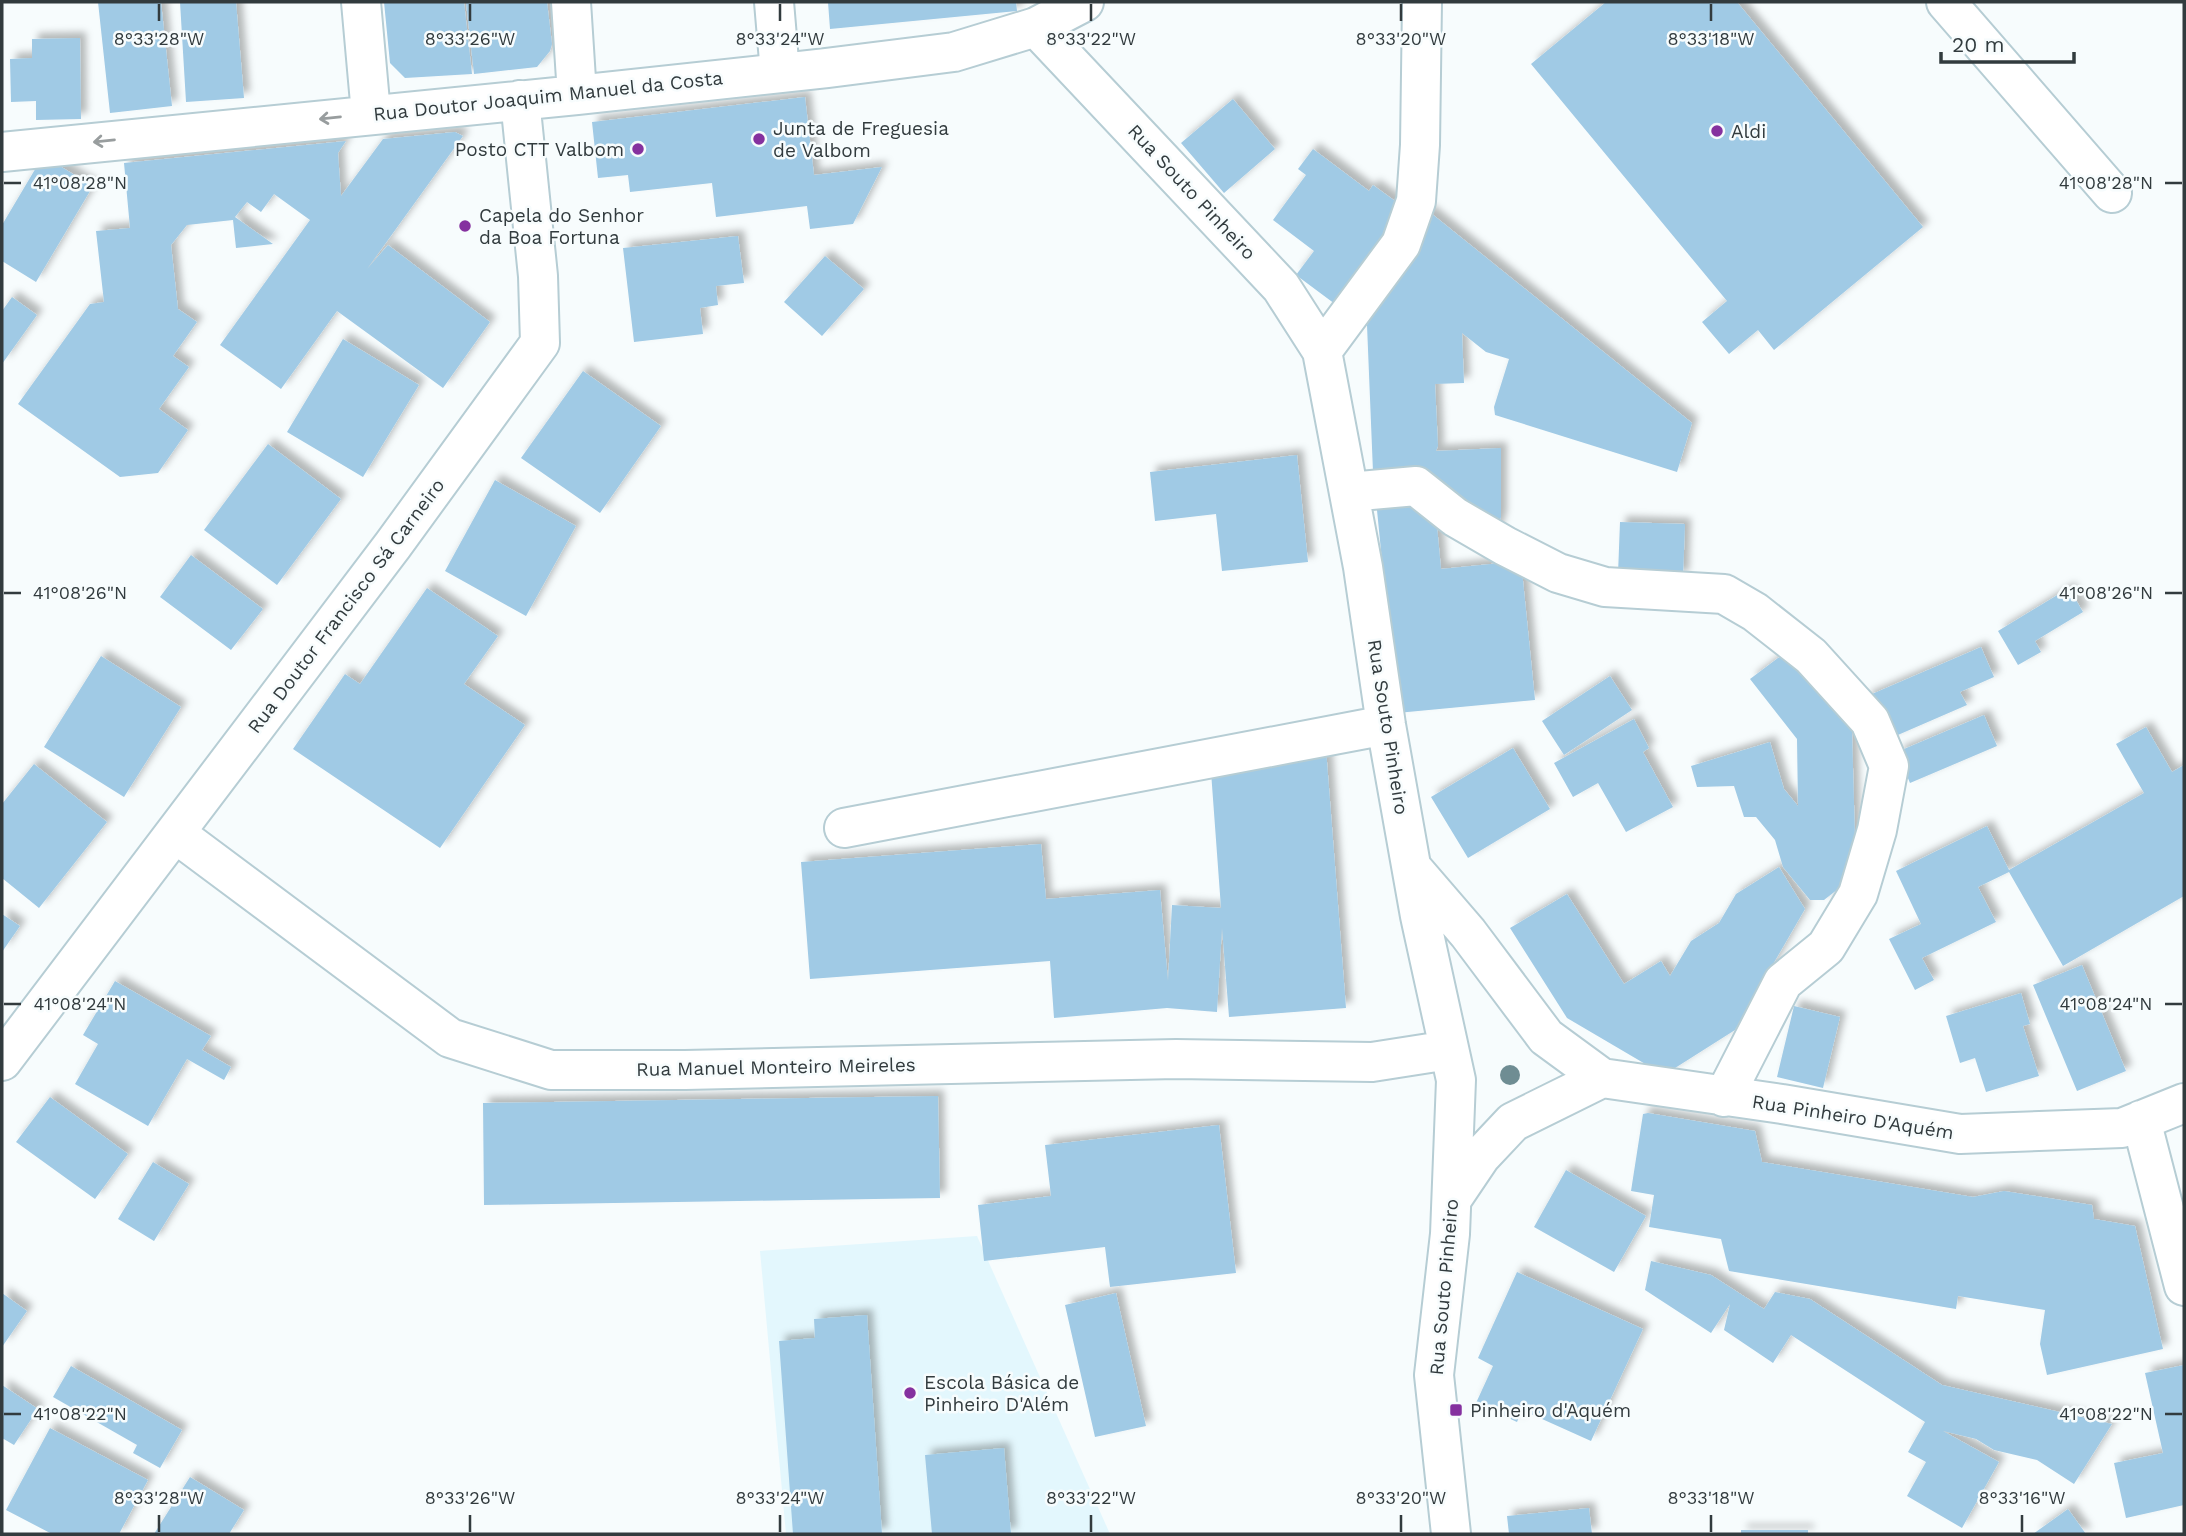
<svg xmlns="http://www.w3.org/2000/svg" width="2186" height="1536" viewBox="0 0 2186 1536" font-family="'Work Sans',sans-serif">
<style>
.built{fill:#e3f7fd}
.building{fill:#a0cae5;filter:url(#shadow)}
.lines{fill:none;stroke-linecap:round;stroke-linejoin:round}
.minor-casing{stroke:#b6cdd4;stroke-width:42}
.minor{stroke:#fff;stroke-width:38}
.tree{fill:#6f8d93}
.oneway{stroke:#989d9e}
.ticks{fill:none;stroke:#323b3e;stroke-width:2.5}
.poi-dot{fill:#85319f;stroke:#f7fcfd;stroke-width:2.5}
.labels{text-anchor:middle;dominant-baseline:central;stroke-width:5;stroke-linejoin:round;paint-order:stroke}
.street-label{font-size:19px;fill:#323b3e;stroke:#f7fcfd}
.poi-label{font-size:19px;fill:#323b3e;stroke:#f7fcfd;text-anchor:start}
.ticks-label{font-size:18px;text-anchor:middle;fill:#323b3e;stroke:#f7fcfd;stroke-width:5;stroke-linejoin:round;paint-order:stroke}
</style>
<defs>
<filter id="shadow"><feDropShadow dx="6" dy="-6" stdDeviation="3.5" flood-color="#0004"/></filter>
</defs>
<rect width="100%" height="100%" fill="#f7fcfd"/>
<path class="built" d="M977,1236L1110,1534H786L760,1251Z"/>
<path class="building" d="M98,2H161L172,106L110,113Z
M180,2H236L244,98L186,102Z
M384,2H464L472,74L405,78L390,63Z
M466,2H547L552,44L550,51L537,67L474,74Z
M828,2H1016L1017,11L830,29Z
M1606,2H1737L1923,227L1774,350L1758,330L1729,354L1702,322L1727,301L1531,64Z
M80,38L81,119L36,120V101L11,102L10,59L32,58V39Z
M805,97L814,175L882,167L853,224L810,229L807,206L716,217L712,183L630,192L628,175L598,178L592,122Z
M1233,99L1275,149L1224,193L1181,143Z
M455,132L463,136L367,269L388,245L490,322L443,388L337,311L281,389L220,345L310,220L274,194L261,212L247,202L235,217L273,244L236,248L233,220L187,225L171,245L178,309L197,322L173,356L189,367L159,409L188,430L158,473L120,477L18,404L90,304L104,302L96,231L130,228L124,163L346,141L338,153L341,196L383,139Z
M1313,149L1369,191L1373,185L1406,209L1335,304L1296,275L1314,251L1273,220L1306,175L1298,169Z
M43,156L93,186L36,282L2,261V225Z
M1427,210L1692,423L1677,472L1495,415L1494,407L1509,359L1486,352L1462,333L1464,383L1435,384L1438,446L1436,451L1501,448V517L1496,533L1373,472L1367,325L1387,261Z
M738,236L744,283L716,286L718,305L700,308L703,334L634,342L623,248Z
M825,256L864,289L822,336L784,302Z
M12,297L37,315L2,364V311Z
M343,339L419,385L363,477L287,432Z
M583,371L661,426L600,513L521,458Z
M268,444L341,499L277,585L204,530Z
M1297,455L1308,562L1222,571L1216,514L1155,521L1150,472Z
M495,480L576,526L526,616L445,571Z
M1434,494L1441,569L1521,561L1535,700L1397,713L1376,500Z
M1620,522L1685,524L1683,577L1618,574Z
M191,555L263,609L231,650L160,597Z
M427,588L498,636L464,684L525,725L440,848L293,749L345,674L360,684Z
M2069,588L2083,612L2035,641L2041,652L2018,665L1998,631Z
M1981,647L1994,677L1960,692L1967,705L1884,741L1865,697Z
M1791,653L1852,731L1856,875L1824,900H1810L1783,867L1775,840L1756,817H1744L1734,786L1697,787L1691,766L1770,742L1784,789L1798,806L1797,739L1750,679L1778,658Z
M101,656L181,707L124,797L44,747Z
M1610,676L1632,710L1564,755L1542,721Z
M1984,715L1997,746L1910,783L1897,752Z
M1634,719L1649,748L1643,752L1673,807L1626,832L1598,783L1573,797L1554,763Z
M2146,727L2172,772L2184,765V896L2063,966L2009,872L1978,887L1996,922L1922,958L1934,980L1915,990L1889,939L1921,924L1896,871L1987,826L2009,870L2144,793L2116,744Z
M1513,748L1550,809L1468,858L1431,797Z
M1326,749L1346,1008L1229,1017L1222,928L1217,1012L1167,1008L1054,1018L1050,961L810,979L801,862L1041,844L1046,899L1160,890L1168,981L1172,905L1221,908L1210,758Z
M34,764L107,822L39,908L2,878V804Z
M1779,867L1805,909L1735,1030L1664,1075L1567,1018L1510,928L1567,894L1624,984L1661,961L1670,976L1691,941L1719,923L1736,894Z
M2,914L20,926L2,952Z
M2082,965L2126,1071L2077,1091L2033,985Z
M115,981L211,1036L202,1050L231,1067L224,1080L187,1059L148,1126L75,1084L98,1044L83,1035Z
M2021,993L2030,1024L2023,1026L2039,1076L1986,1092L1975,1058L1960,1063L1946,1016Z
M1794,1006L1840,1017L1823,1088L1777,1077Z
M938,1096L940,1198L484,1205L483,1103Z
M50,1097L128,1154L95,1199L16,1142Z
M1648,1113L1755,1131L1762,1162L1973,1197L2004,1191L2092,1205L2094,1219L2135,1226L2163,1349L2047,1375L2040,1344L2045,1310L1958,1296L1956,1309L1729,1271L1721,1239L1649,1227L1654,1195L1631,1191L1643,1114Z
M1219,1125L1236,1273L1110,1287L1105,1247L984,1261L978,1205L1051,1196L1045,1145Z
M153,1162L189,1184L154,1241L118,1219Z
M1566,1170L1646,1216L1614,1272L1534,1227Z
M1651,1261L1711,1275L1764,1309L1775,1292L1810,1299L1942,1385L2112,1424L2074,1484L2037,1460L1994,1450L1976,1439L1943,1431L1999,1462L1962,1528L1907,1496L1926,1462L1908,1452L1925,1422L1791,1335L1773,1363L1724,1330L1730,1304L1711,1333L1645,1290Z
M1517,1272L1643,1329L1591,1441L1522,1410L1517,1422L1476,1403L1493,1366L1478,1358Z
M2,1293L27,1311L2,1347Z
M1116,1293L1146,1426L1095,1437L1065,1305Z
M867,1315L882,1534H793L779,1341L815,1338L814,1319Z
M2184,1365V1505L2126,1518L2114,1463L2163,1453L2145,1373Z
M71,1366L182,1430L160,1468L133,1453L137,1445L53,1397Z
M2,1385L38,1409L14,1445L2,1438Z
M50,1428L148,1480L119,1534H52L6,1510Z
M1004,1448L1011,1534H932L925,1455Z
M190,1477L244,1510L229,1534H154Z
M1589,1508L1592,1534H1509L1507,1516Z
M2068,1509L2086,1534H2033Z
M1741,1530H1808V1534H1741Z"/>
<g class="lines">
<g class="minor-casing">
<path id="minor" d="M361,2L371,114
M571,2L577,95
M774,2L780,73
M1946,2L2112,193
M1036,27L1281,287L1322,351L1363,567L1386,725L1420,916L1456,1080L1450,1234L1434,1375L1451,1534
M2,152L577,95L827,68L954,52L1036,27L1084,2
M1322,351L1401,244L1416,201L1420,145L1422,2
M1349,492L1416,486L1455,517L1505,546L1558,573L1605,587L1724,594L1755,612L1811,656L1870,721L1889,766L1877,830L1858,894L1826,947L1783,982L1724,1097
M844,828L1386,725
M175,833L450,1038L551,1070H685L1176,1059L1372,1062L1449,1050
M1412,868L1468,933L1546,1037L1602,1078L1782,1104L1960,1134L2122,1128L2184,1103
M2,1061L393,545L540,343L538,276L520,100
M2141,1120L2184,1286
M1452,1199L1481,1156L1513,1122L1602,1078"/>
</g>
<use href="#minor" class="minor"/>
</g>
<circle class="tree" cx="1510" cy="1075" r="10"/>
<defs><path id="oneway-shaft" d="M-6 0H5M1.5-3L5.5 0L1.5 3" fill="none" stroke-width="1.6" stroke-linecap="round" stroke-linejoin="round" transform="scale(1.75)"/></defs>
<g class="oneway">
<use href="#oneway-shaft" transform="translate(330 118) rotate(174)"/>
<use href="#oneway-shaft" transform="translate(104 141) rotate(174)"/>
</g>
<path class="ticks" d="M159,4V21M470,4V21M780,4V21M1091,4V21M1401,4V21M1711,4V21M4,183H21M2165,183H2182M4,593H21M2165,593H2182M4,1004H21M2165,1004H2182M4,1414H21M2165,1414H2182M159,1515V1532M470,1515V1532M780,1515V1532M1091,1515V1532M1401,1515V1532M1711,1515V1532M2022,1515V1532"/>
<g class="poi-dot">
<circle cx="1717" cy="131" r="7"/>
<circle cx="759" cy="139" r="7"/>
<circle cx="638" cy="149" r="7"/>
<circle cx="465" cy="226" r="7"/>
<circle cx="910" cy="1393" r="7"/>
<rect x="1449" y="1403" width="14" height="14" rx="3.5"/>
</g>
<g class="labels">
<g class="street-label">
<text transform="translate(548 96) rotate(-6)">Rua Doutor Joaquim Manuel da Costa</text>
<text transform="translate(1192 192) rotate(47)">Rua Souto Pinheiro</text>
<text transform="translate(346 606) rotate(-53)">Rua Doutor Francisco Sá Carneiro</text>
<text transform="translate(1388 727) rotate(81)">Rua Souto Pinheiro</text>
<text transform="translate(776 1067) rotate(-1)">Rua Manuel Monteiro Meireles</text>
<text transform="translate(1853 1117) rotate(9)">Rua Pinheiro D'Aquém</text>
<text transform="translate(1444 1287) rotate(-85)">Rua Souto Pinheiro</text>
</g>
<g class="poi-label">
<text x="773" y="128">Junta de Freguesia<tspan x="773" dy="22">de Valbom</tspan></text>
<text x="1731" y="131">Aldi</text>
<text x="624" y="149" text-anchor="end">Posto CTT Valbom</text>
<text x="479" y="215">Capela do Senhor<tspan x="479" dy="22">da Boa Fortuna</tspan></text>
<text x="924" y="1382">Escola Básica de<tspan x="924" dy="22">Pinheiro D'Além</tspan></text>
<text x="1470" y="1410">Pinheiro d'Aquém</text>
</g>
</g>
<g class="ticks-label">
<text x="159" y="45">8°33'28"W</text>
<text x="470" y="45">8°33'26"W</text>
<text x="780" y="45">8°33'24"W</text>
<text x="1091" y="45">8°33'22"W</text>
<text x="1401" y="45">8°33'20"W</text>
<text x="1711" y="45">8°33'18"W</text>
<text x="80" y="189">41°08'28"N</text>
<text x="2106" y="189">41°08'28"N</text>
<text x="80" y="599">41°08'26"N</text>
<text x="2106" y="599">41°08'26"N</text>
<text x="80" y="1010">41°08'24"N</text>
<text x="2106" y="1010">41°08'24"N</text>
<text x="80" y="1420">41°08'22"N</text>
<text x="2106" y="1420">41°08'22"N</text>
<text x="159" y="1504">8°33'28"W</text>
<text x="470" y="1504">8°33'26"W</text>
<text x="780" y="1504">8°33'24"W</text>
<text x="1091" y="1504">8°33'22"W</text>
<text x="1401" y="1504">8°33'20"W</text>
<text x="1711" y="1504">8°33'18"W</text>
<text x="2022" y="1504">8°33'16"W</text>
</g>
<rect width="2186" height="1536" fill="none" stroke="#323b3e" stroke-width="7"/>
<path d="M1941 52v10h133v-10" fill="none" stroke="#323b3e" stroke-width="3.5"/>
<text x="1952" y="52" font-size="21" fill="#323b3e" stroke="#f7fcfd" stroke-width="5" paint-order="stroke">20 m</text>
</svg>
